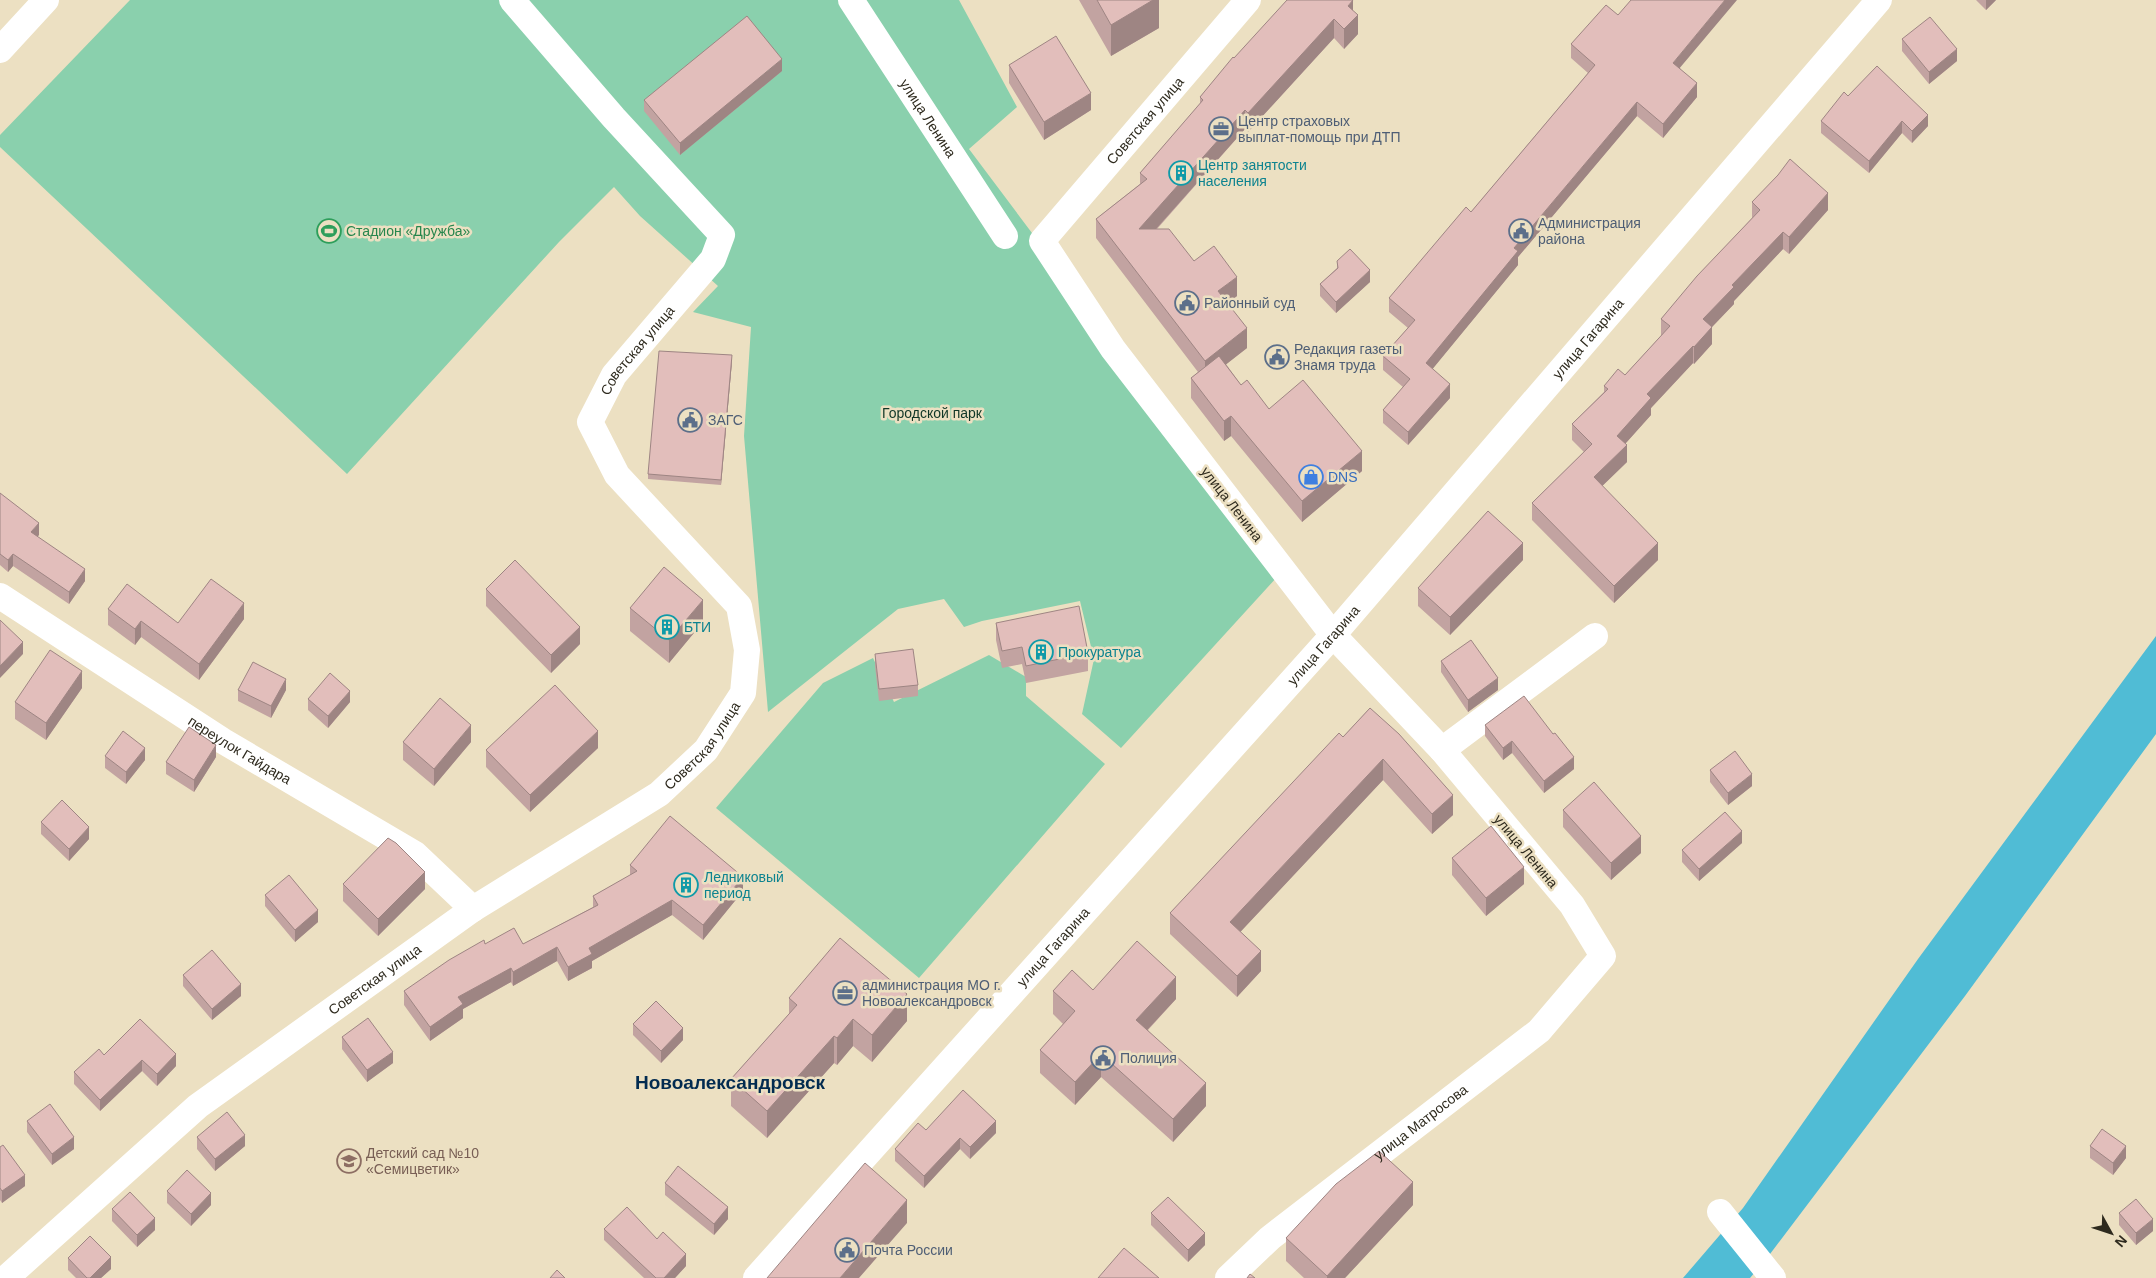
<svg xmlns="http://www.w3.org/2000/svg" width="2156" height="1278" viewBox="0 0 2156 1278" font-family="Arial,sans-serif">
<style>
.green{fill:#8ad0ad}
.water{fill:#50bcd5}
.lines{fill:none;stroke-linecap:round;stroke-linejoin:round}
.minor{stroke:#fff;stroke-width:26}
.wall{fill:#c2a3a1}
.shaded-wall{fill:#9e8583}
.building{fill:#e2bebb;stroke:#9e8583}
.labels{text-anchor:middle;dominant-baseline:central;stroke-width:5;stroke-linejoin:round;paint-order:stroke}
.street-label{font-size:14px;fill:#2e2a1e;stroke:#ece0c2}
.service-label{font-size:14px;fill:#4e5e75;stroke:#ece0c2;text-anchor:start}
.culture-label{font-size:14px;fill:#0d838f;stroke:#ece0c2;text-anchor:start}
.leisure-label{font-size:14px;fill:#27864d;stroke:#ece0c2;text-anchor:start}
.park-label{font-size:14px;fill:#103727;stroke:#ece0c2}
.shop-label{font-size:14px;fill:#366cbe;stroke:#ece0c2;text-anchor:start}
.education-label{font-size:14px;fill:#785e54;stroke:#ece0c2;text-anchor:start}
.district-label{font-size:19px;font-weight:bold;fill:#022b50;stroke:#ece0c2}
</style>
<rect width="100%" height="100%" fill="#ece0c2"/>
<path class="green" d="M130,0H959L1017,107L969,149L1041,245L1277,577L1121,748L1082,714L1094,659L1080,601L982,621L964,627L944,599L898,609L768,712L744,436L751,327L693,312L718,286L640,216L614,187L559,242L347,474L0,147V135Z
M989,655L1026,677V696L1105,764L919,978L716,808L823,683L873,658L894,702Z"/>
<path class="water" d="M2156,636V734L1965,996L1767,1258L1750,1278H1683L1743,1208L1918,959Z"/>
<g class="lines">
<g class="minor">
<path id="s1" d="M851,0L1005,236"/>
<path d="M0,50L46,0"/>
<path id="s2" d="M0,596L223,741L415,854L473,909"/>
<path d="M1442,750L1595,636"/>
<path d="M1720,1212L1773,1278"/>
<path id="s3" d="M6,1278L198,1106L473,909L659,794L706,750L743,693L747,650L739,606L617,475L590,422L614,375L713,259L722,235L614,118L512,0"/>
<path id="s4" d="M756,1278L1333,635L1879,0"/>
<path id="s5" d="M1228,1278L1270,1238L1539,1031L1603,956L1572,905L1442,750L1333,635L1113,349L1042,241L1248,0"/>
</g>
</g>
<path class="wall" d="M1079,0H1159V28L1111,56Z
M1976,0H1996L1986,10Z
M1353,11L1358,34L1344,49L1334,38L1248,132L1245,129L1157,229L1194,261L1237,296L1228,303L1247,348L1226,364L1241,385L1269,409L1362,471L1302,522L1231,436L1224,441L1191,398V378L1198,372L1096,238V219L1140,184V173L1200,104V97L1234,58Z
M1902,39L1957,61L1929,84L1902,51Z
M1571,44L1680,68L1697,97L1663,138L1637,116L1518,257V265L1432,369L1450,398L1408,445L1383,423V410L1403,387L1383,370V356L1408,328L1389,312V298L1471,212L1588,73L1571,58Z
M1009,65L1091,110L1044,140L1009,83Z
M782,71L680,155L644,111V100Z
M1848,96L1928,126L1912,143L1902,133L1869,173L1821,133V121Z
M1752,202L1828,210L1789,254L1783,249L1734,301V304L1712,327V344L1694,364L1693,363L1651,408V415L1625,444L1627,462L1602,486L1658,560L1614,603L1532,520V503L1584,452L1572,440V424L1604,392V386L1625,375L1661,336V319L1752,218Z
M1337,261L1370,282L1336,313L1320,296V284L1337,268Z
M732,361L721,485L648,479V474Z
M0,493L39,535L37,536L85,581L69,604L13,566L8,572L0,565Z
M1523,560L1450,635L1418,606V588Z
M486,589L580,644L551,673L486,606Z
M630,608L703,622L669,663L630,631Z
M108,609L178,623L244,619L199,680L141,637L135,645L108,625Z
M996,623L1088,653V671L1026,683L1022,664L1002,668L996,640Z
M875,654L918,685V696L879,701L875,666Z
M1441,661L1498,690L1468,712L1441,672Z
M82,688L46,740L15,719V702Z
M238,690H286L271,718L238,701Z
M308,699L350,702L328,728L308,710Z
M1370,708L1453,815L1432,834L1383,780L1240,932L1261,971L1237,997L1170,934V913L1343,737Z
M1485,725L1574,769L1544,793L1512,753L1503,760L1485,736Z
M403,742H471L434,786L403,760Z
M598,748L530,812L486,767V750Z
M105,756L145,760L126,784L105,768Z
M216,757L194,792L166,774V762Z
M1710,770L1752,786L1728,805L1710,782Z
M1563,810L1641,853L1611,880L1563,827Z
M41,822L89,839L69,861L41,834Z
M1742,843L1699,881L1682,862V850Z
M1452,858L1524,884L1486,916L1452,875Z
M630,865L743,891L703,940L672,915L592,961V968L568,981L557,961L513,986L511,982L463,1009V1018L430,1041L404,1005V991L523,944L593,907V896L630,876Z
M343,884L425,889L378,936L343,901Z
M265,895L318,922L295,942L265,906Z
M183,975L241,996L212,1020L183,986Z
M1093,990L1176,999L1148,1030L1206,1106L1173,1142L1101,1077L1075,1105L1040,1073V1050L1063,1024L1053,1014V991Z
M789,998L907,1021L872,1062L853,1046L837,1065L834,1063L767,1138L731,1106V1079L789,1014Z
M140,1019L176,1066L157,1086L142,1071L100,1111L74,1084V1072L104,1055Z
M633,1024L683,1040L661,1063L633,1035Z
M342,1037L393,1063L367,1082L342,1049Z
M27,1121L74,1149L52,1165L27,1132Z
M926,1130L996,1133L970,1159L960,1149L924,1188L895,1161V1149Z
M197,1137L245,1146L215,1171L197,1149Z
M2090,1146L2126,1158L2113,1175L2090,1158Z
M0,1147L25,1186L2,1203L0,1200Z
M665,1183L728,1219L714,1235L665,1195Z
M167,1191L211,1205L191,1226L167,1203Z
M1413,1205L1345,1278H1304L1286,1261V1238Z
M112,1209L155,1230L137,1247L112,1221Z
M1151,1213L1205,1245L1188,1262L1151,1225Z
M2119,1213L2153,1231L2136,1245L2119,1225Z
M604,1229L657,1239L686,1266L675,1278H644L604,1240Z
M68,1258L111,1269L101,1278H76L68,1270Z"/>
<path class="shaded-wall" d="M1153,0H1159V28L1111,56V25Z
M1353,0V19L1348,6Z
M1725,0H1737L1673,76V63Z
M1986,0H1996L1986,10Z
M1358,15V34L1344,49V29Z
M1334,19V38L1248,132V113Z
M1957,49V61L1929,84V72Z
M782,59V71L680,155V143Z
M1697,83V97L1663,138V124Z
M1091,93V110L1044,140V122Z
M1637,102V116L1518,257V265L1426,377V363L1514,248Z
M1245,110V129L1139,248V229Z
M1928,115V126L1912,143V131Z
M1902,121V133L1869,173V161Z
M1828,193V210L1789,254V237Z
M1783,232V249L1734,301V304L1712,327V344L1694,364V347L1703,319L1732,285Z
M1370,270V282L1336,313V302Z
M1237,277V296L1218,310V291Z
M1247,328V348L1205,381V361Z
M1693,346V363L1651,408V415L1617,453V436L1647,394Z
M732,355V361L721,485V480Z
M1450,384V398L1408,445V432Z
M1231,416V436L1224,441V421Z
M1627,445V462L1594,494V477Z
M1362,451V471L1302,522V501Z
M39,523V535L31,544V532Z
M1523,543V560L1450,635V617Z
M1658,543V560L1614,603V586Z
M13,554V566L8,572V560Z
M85,569V581L69,604V592Z
M703,600V622L669,663V640Z
M244,603V619L199,680V664Z
M141,621V637L135,645V629Z
M580,627V644L551,673V655Z
M23,642V654L0,678V666Z
M82,671V688L46,740V723Z
M1498,678V690L1468,712V700Z
M286,679V690L271,718V706Z
M350,691V702L328,728V716Z
M471,725V742L434,786V769Z
M598,731V748L530,812V795Z
M1512,741V753L1503,760V748Z
M216,745V757L194,792V780Z
M145,748V760L126,784V772Z
M1574,757V769L1544,793V781Z
M1383,759V780L1230,943V922Z
M1752,774V786L1728,805V793Z
M1453,795V815L1432,834V814Z
M89,827V839L69,861V849Z
M1742,831V843L1699,881V869Z
M1641,836V853L1611,880V863Z
M1524,867V884L1486,916V898Z
M425,872V889L378,936V919Z
M743,877V891L703,940V925Z
M672,900V915L592,961V968L568,981V967L589,948Z
M318,910V922L295,942V930Z
M557,947V961L513,986V972Z
M1261,951V971L1237,997V976Z
M511,968V982L463,1009V1018L430,1041V1027L458,997Z
M1176,977V999L1136,1042V1020Z
M241,984V996L212,1020V1009Z
M907,994V1021L872,1062V1035Z
M853,1019V1046L837,1065V1038Z
M683,1028V1040L661,1063V1051Z
M834,1036V1063L767,1138V1111Z
M393,1052V1063L367,1082V1070Z
M176,1054V1066L157,1086V1074Z
M1101,1054V1077L1075,1105V1082Z
M142,1060V1071L100,1111V1100Z
M1206,1083V1106L1173,1142V1119Z
M996,1121V1133L970,1159V1147Z
M245,1135V1146L215,1171V1159Z
M74,1137V1149L52,1165V1154Z
M960,1138V1149L924,1188V1176Z
M2126,1146V1158L2113,1175V1163Z
M25,1175V1186L2,1203V1191Z
M1413,1182V1205L1345,1278H1327V1276Z
M211,1193V1205L191,1226V1214Z
M907,1200V1223L859,1278H840Z
M728,1207V1219L714,1235V1224Z
M155,1218V1230L137,1247V1235Z
M2153,1219V1231L2136,1245V1233Z
M1205,1233V1245L1188,1262V1250Z
M686,1254V1266L675,1278H664Z
M111,1257V1269L101,1278H90Z"/>
<path class="building" d="M1097,0H1153L1111,25Z
M1287,0H1353L1348,6L1358,15L1344,29L1334,19L1248,113L1245,110L1139,229H1169L1194,261L1214,246L1237,277L1218,291L1247,328L1205,361L1096,219L1147,179L1140,173L1203,100L1200,97L1233,57L1234,58Z
M1631,0H1725L1673,63L1697,83L1663,124L1637,102L1514,248L1518,251L1426,363L1450,384L1408,432L1383,410L1410,379L1383,356L1415,320L1389,298L1466,207L1471,212L1595,65L1571,44L1606,5L1618,15Z
M747,16L782,59L680,143L644,100Z
M1930,17L1957,49L1929,72L1902,39Z
M1056,36L1091,93L1044,122L1009,65Z
M1877,66L1928,115L1912,131L1902,121L1869,161L1821,121L1844,92L1848,96Z
M1790,159L1828,193L1789,237L1783,232L1732,285L1734,287L1703,319L1712,327L1694,347L1693,346L1647,394L1651,398L1617,436L1627,445L1594,477L1658,543L1614,586L1532,503L1592,444L1572,424L1608,389L1604,386L1618,369L1625,375L1670,326L1661,319L1697,276L1760,210L1752,202L1778,175Z
M1350,249L1370,270L1336,302L1320,284L1338,268L1337,261Z
M659,351L732,355L721,480L648,474Z
M1219,356L1241,385L1247,380L1269,409L1303,380L1362,451L1302,501L1231,416L1224,421L1191,378Z
M0,493L39,523L31,532L85,569L69,592L13,554L8,560L0,554Z
M1488,511L1523,543L1450,617L1418,588Z
M515,560L580,627L551,655L486,589Z
M664,567L703,600L669,640L630,608Z
M211,579L244,603L199,664L141,621L135,629L108,609L127,584L178,623Z
M1079,606L1088,653L1026,666L1022,647L1002,651L996,623Z
M0,620L23,642L0,666Z
M1471,640L1498,678L1468,700L1441,661Z
M913,649L918,685L879,689L875,654Z
M50,650L82,671L46,723L15,702Z
M253,662L286,679L271,706L238,690Z
M330,673L350,691L328,716L308,699Z
M555,685L598,731L530,795L486,750Z
M1524,696L1553,734L1555,733L1574,757L1544,781L1512,741L1503,748L1485,725Z
M440,698L471,725L434,769L403,742Z
M1370,708L1399,734L1453,795L1432,814L1383,759L1230,922L1261,951L1237,976L1170,913L1339,733L1343,737Z
M189,727L216,745L194,780L166,762Z
M123,731L145,748L126,772L105,756Z
M1735,751L1752,774L1728,793L1710,770Z
M1594,782L1641,836L1611,863L1563,810Z
M62,800L89,827L69,849L41,822Z
M1725,812L1742,831L1699,869L1682,850Z
M670,816L743,877L703,925L672,900L589,948L592,954L568,967L557,947L513,972L511,968L458,997L463,1004L430,1027L404,991L449,960L484,940L485,944L514,928L523,944L598,905L593,896L637,871L630,865Z
M1491,826L1524,867L1486,898L1452,858Z
M388,838L396,843L425,872L378,919L343,884Z
M289,875L318,910L295,930L265,895Z
M840,938L907,994L872,1035L853,1019L837,1038L834,1036L767,1111L731,1079L797,1005L789,998Z
M1137,941L1176,977L1136,1020L1206,1083L1173,1119L1101,1054L1075,1082L1040,1050L1075,1011L1053,991L1072,970L1093,990Z
M212,950L241,984L212,1009L183,975Z
M656,1001L683,1028L661,1051L633,1024Z
M368,1018L393,1052L367,1070L342,1037Z
M140,1019L176,1054L157,1074L142,1060L100,1100L74,1072L99,1049L104,1055Z
M963,1090L996,1121L970,1147L960,1138L924,1176L895,1149L918,1123L926,1130Z
M50,1104L74,1137L52,1154L27,1121Z
M227,1112L245,1135L215,1159L197,1137Z
M2102,1129L2126,1146L2113,1163L2090,1146Z
M3,1145L25,1175L2,1191L0,1188V1147Z
M1379,1151L1413,1182L1327,1276L1286,1238L1336,1184Z
M865,1163L907,1200L840,1278H767Z
M678,1166L728,1207L714,1224L665,1183Z
M187,1170L211,1193L191,1214L167,1191Z
M130,1192L155,1218L137,1235L112,1209Z
M1168,1197L1205,1233L1188,1250L1151,1213Z
M2136,1199L2153,1219L2136,1233L2119,1213Z
M627,1207L657,1239L663,1232L686,1254L664,1278H656L604,1229Z
M90,1236L111,1257L90,1278H87L68,1258Z
M1124,1248L1159,1278H1098Z
M557,1270L565,1278H550Z
M1250,1274L1255,1278H1247Z"/>
<defs>
<g id="office-ring" transform="scale(1.25)"><circle r="9.5" fill="#ece0c2" stroke="#5c6f8a" stroke-width="1.5"/><path d="M-6-3h4V-5.5h4V-3h4V5H-6ZM-1-4.5V-3h2v-1.5ZM-6 0V1H6V0Z" fill="#5c6f8a"/></g>
<g id="building-ring" transform="scale(1.25)"><circle r="9.5" fill="#ece0c2" stroke="#0f9aa8" stroke-width="1.5"/><path d="M-4-6H4V6H1V3H-1V6H-4ZM-2.5-4.3h1.7v1.8h-1.7ZM.8-4.3h1.7v1.8H.8ZM-2.5-1h1.7V.8h-1.7ZM.8-1h1.7V.8H.8Z" fill="#0f9aa8"/></g>
<g id="stadium-ring" transform="scale(1.25)"><circle r="9.5" fill="#ece0c2" stroke="#2e9e5b" stroke-width="1.5"/><path d="M0-5a6.5 5 0 1 0 0 10a6.5 5 0 1 0 0-10ZM-3.5-1.8h7v3.6h-7Z" fill="#2e9e5b"/></g>
<g id="civic-ring" transform="scale(1.25)"><circle r="9.5" fill="#ece0c2" stroke="#5c6f8a" stroke-width="1.5"/><path d="M-.6-6.5H3V-4.5H.6V-3L4-1V1h2V6H-6V1h2V-1L-.6-3ZM-1.2 2.5V6h2.4V2.5Z" fill="#5c6f8a"/></g>
<g id="shop-ring" transform="scale(1.25)"><circle r="9.5" fill="#ece0c2" stroke="#3f7fe0" stroke-width="1.5"/><path d="M-5-2.5h2.3a2.7 3.5 0 0 1 5.4 0H5L5.5 6h-11ZM-1.5-2.5h3a1.5 2.3 0 0 0-3 0Z" fill="#3f7fe0"/></g>
<g id="school-ring" transform="scale(1.25)"><circle r="9.5" fill="#ece0c2" stroke="#8d6e63" stroke-width="1.5"/><path d="M0-5L7-2L0 1L-7-2ZM-4 1L0 2.5L4 1V4Q0 6-4 4Z" fill="#8d6e63"/></g>
</defs>
<g fill-rule="evenodd">
<use href="#office-ring" x="1221" y="129"/>
<use href="#building-ring" x="1181" y="173"/>
<use href="#stadium-ring" x="329" y="231"/>
<use href="#civic-ring" x="1521" y="231"/>
<use href="#civic-ring" x="1187" y="303"/>
<use href="#civic-ring" x="1277" y="357"/>
<use href="#civic-ring" x="690" y="420"/>
<use href="#shop-ring" x="1311" y="477"/>
<use href="#building-ring" x="667" y="627"/>
<use href="#building-ring" x="1041" y="652"/>
<use href="#building-ring" x="686" y="885"/>
<use href="#office-ring" x="845" y="993"/>
<use href="#civic-ring" x="1103" y="1058"/>
<use href="#school-ring" x="349" y="1161"/>
<use href="#civic-ring" x="847" y="1250"/>
</g>
<g class="labels">
<g class="street-label">
<text stroke="none"><textPath href="#s1" startOffset="141">улица Ленина</textPath></text>
<text stroke="none"><textPath href="#s5" startOffset="1565">Советская улица</textPath></text>
<text stroke="none"><textPath href="#s4" startOffset="1255">улица Гагарина</textPath></text>
<text stroke="none"><textPath href="#s3" startOffset="1360">Советская улица</textPath></text>
<text transform="translate(1232 504) rotate(52)">улица Ленина</text>
<text stroke="none"><textPath href="#s4" startOffset="850">улица Гагарина</textPath></text>
<text stroke="none"><textPath href="#s3" startOffset="880">Советская улица</textPath></text>
<text stroke="none"><textPath href="#s2" startOffset="285">переулок Гайдара</textPath></text>
<text transform="translate(1526 851) rotate(50)">улица Ленина</text>
<text stroke="none"><textPath href="#s4" startOffset="445">улица Гагарина</textPath></text>
<text stroke="none"><textPath href="#s3" startOffset="475">Советская улица</textPath></text>
<text stroke="none"><textPath href="#s5" startOffset="248">улица Матросова</textPath></text>
</g>
<g class="service-label">
<text x="1238" y="121">Центр страховых<tspan x="1238" dy="16">выплат-помощь при ДТП</tspan></text>
<text x="1538" y="223">Администрация<tspan x="1538" dy="16">района</tspan></text>
<text x="1204" y="303">Районный суд</text>
<text x="1294" y="349">Редакция газеты<tspan x="1294" dy="16">Знамя труда</tspan></text>
<text x="708" y="420">ЗАГС</text>
<text x="862" y="985">администрация МО г.<tspan x="862" dy="16">Новоалександровск</tspan></text>
<text x="1120" y="1058">Полиция</text>
<text x="864" y="1250">Почта России</text>
</g>
<g class="culture-label">
<text x="1198" y="165">Центр занятости<tspan x="1198" dy="16">населения</tspan></text>
<text x="684" y="627">БТИ</text>
<text x="1058" y="652">Прокуратура</text>
<text x="704" y="877">Ледниковый<tspan x="704" dy="16">период</tspan></text>
</g>
<g class="leisure-label">
<text x="346" y="231">Стадион «Дружба»</text>
</g>
<g class="park-label">
<text x="932" y="413">Городской парк</text>
</g>
<g class="shop-label">
<text x="1328" y="477">DNS</text>
</g>
<g class="education-label">
<text x="366" y="1153">Детский сад №10<tspan x="366" dy="16">«Семицветик»</tspan></text>
</g>
<g class="district-label">
<text x="730" y="1082">Новоалександровск</text>
</g>
</g>
<g transform="translate(2111 1233) rotate(130)" stroke="#ece0c2" stroke-width="4" paint-order="stroke">
<path d="M0-4L9 19L0 12L-9 19Z" fill="#2e2a1e"/>
<text y="-8" font-size="14" font-weight="bold" text-anchor="middle" fill="#2e2a1e">N</text>
</g>
</svg>
